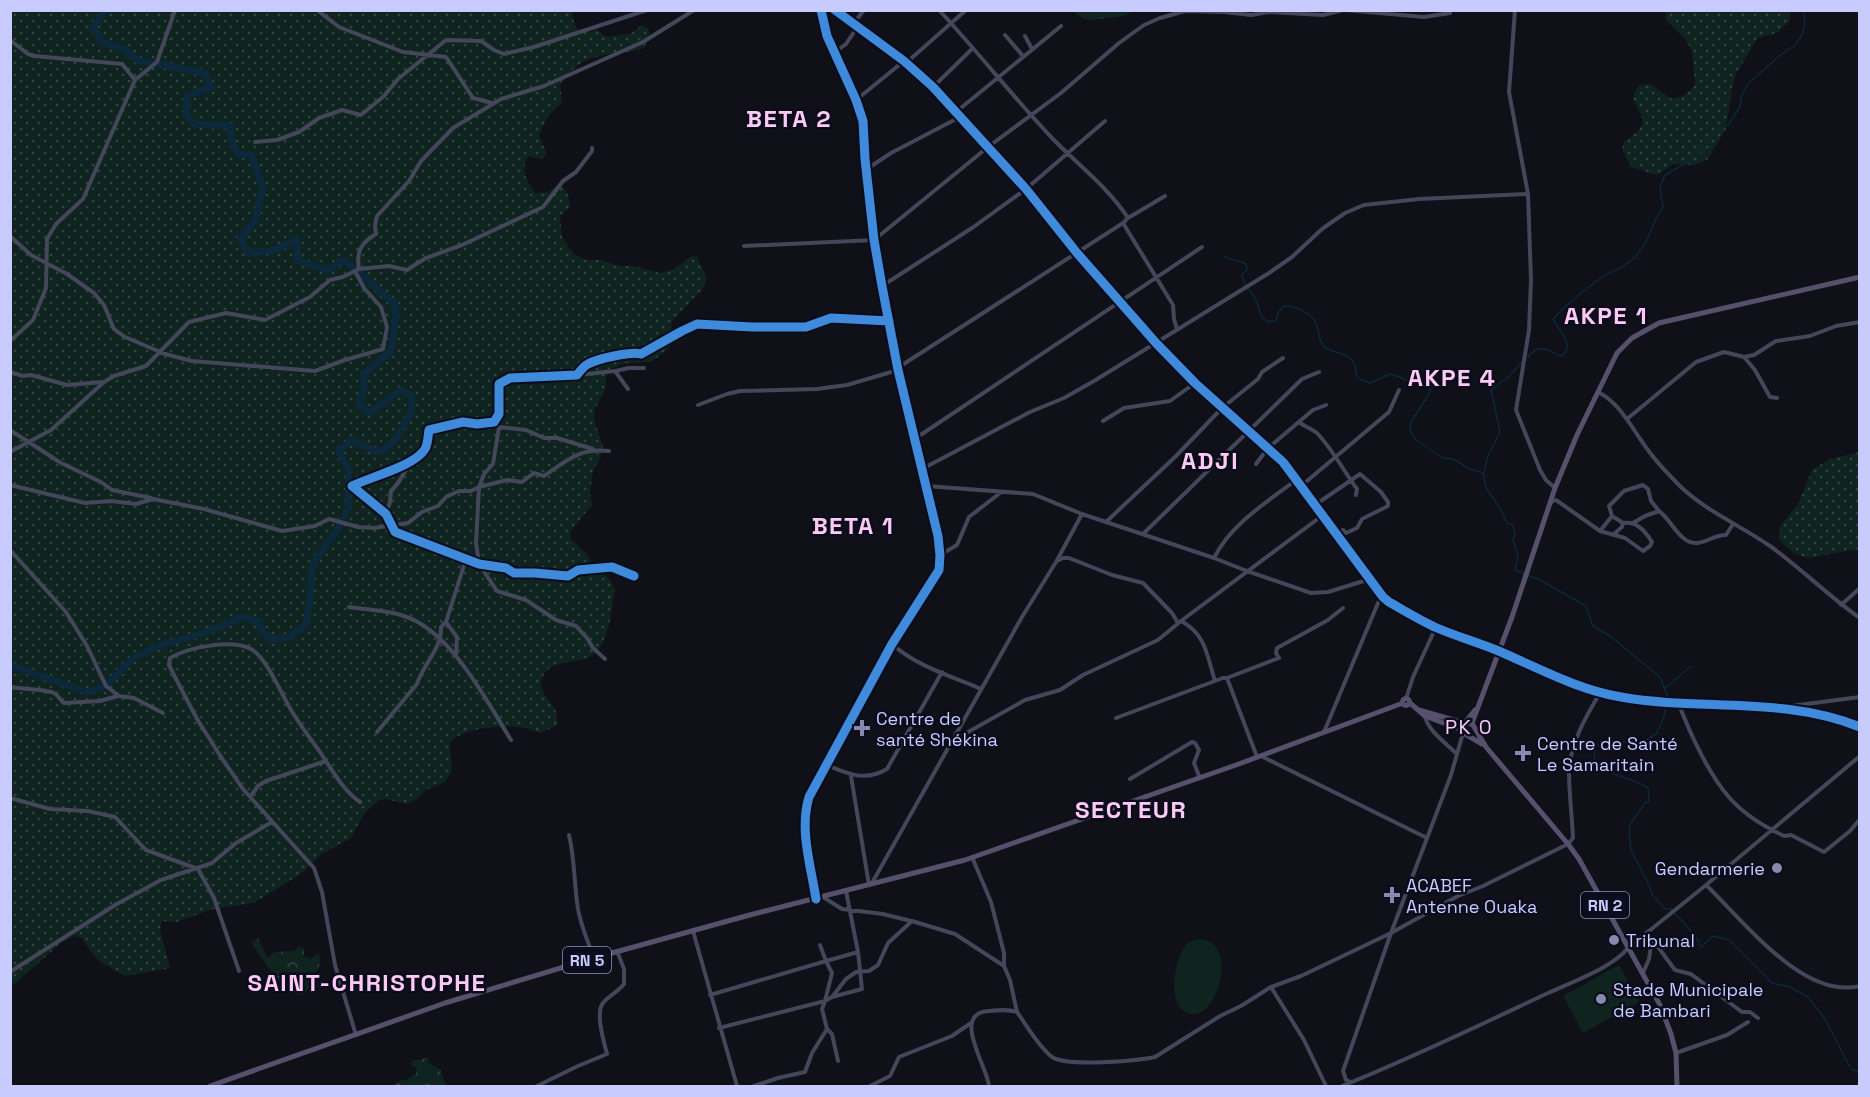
<svg xmlns="http://www.w3.org/2000/svg" width="1870" height="1097" viewBox="0 0 1870 1097" font-family="'Space Grotesk',sans-serif">
<style>
.grass{fill:url(#grass-dots)}
.forest{fill:url(#forest-crowns)}
.pitch{fill:#0f231f}
.lines{fill:none;stroke-linecap:round;stroke-linejoin:round}
.stream{stroke:#0c283b;stroke-width:1.5}
.river{stroke:#0c283b;stroke-width:7}
.minor{stroke:#444659;stroke-width:4}
.major{stroke:#56506c;stroke-width:5}
.cycleway-casing{stroke:#0b0c1c;stroke-width:13}
.cycleway{stroke:#408adc;stroke-width:9}
.poi-dot{fill:#878aae;stroke:#0b0c1c;stroke-width:2}
.labels{text-anchor:middle;dominant-baseline:central;stroke-width:5;stroke-linejoin:round;paint-order:stroke}
.shield{fill:#0b0c1c;stroke:#8f92ba;stroke-width:1.5}
.shield-label{font-size:16px;font-weight:bold;fill:#c7cbfe}
.poi-label{font-size:18px;fill:#c7cbfe;stroke:#0b0c1c;text-anchor:start}
.neighbourhood-label{font-size:20px;letter-spacing:1.5px;fill:#fec9f5;stroke:#0b0c1c}
.district-label{font-size:24px;font-weight:bold;letter-spacing:1.5px;fill:#fec9f5;stroke:#0b0c1c}
</style>
<defs>
<pattern id="grass-dots" width="8" height="8" patternUnits="userSpaceOnUse" patternTransform="scale(1.5)"><rect width="8" height="8" fill="#0f231f"/><path d="M2 2h.1M6 6h.1" fill="none" stroke="#304241" stroke-width="1.8" stroke-linecap="round"/></pattern>
<pattern id="forest-crowns" width="20" height="18" patternUnits="userSpaceOnUse" patternTransform="scale(1.5)"><rect width="20" height="18" fill="#0f231f"/><path d="M2 6a3 3 0 1 1 6 0M12 15a3 3 0 1 1 6 0" fill="none" stroke="#304241"/></pattern>
</defs>
<rect width="100%" height="100%" fill="#0f1018"/>
<path class="grass" d="M438,10L440,13L446,10H574L572,16L577,29L590,32L597,30L606,37L632,33L642,25L648,28L650,35L644,48C626,55 608,52 592,58C579,62 566,74 560,86C564,109 561,101 549,116C545,121 542,129 539,135L547,154L542,159L529,156C519,168 527,182 535,193L548,192L559,184C568,190 569,197 570,207L560,216L562,237L574,254L586,260H600L620,266H633L660,273L674,269L690,257L696,255L707,279L701,291L672,321L671,344L667,350L651,362L627,363L607,370L605,390L595,409L594,416L595,423L603,446L600,459L593,471L590,492L592,505L570,532L571,539L586,553L596,570L608,577L615,589C611,610 611,638 594,654C582,666 545,656 541,683C540,693 552,702 556,712C557,715 557,721 558,725L540,733C535,732 531,729 526,728C508,724 461,727 450,743L452,771L445,782L426,790L419,798L407,804L385,799L379,800L364,814L351,838L320,855L301,874L254,903L213,909L176,922L162,921L160,930L170,968L127,976L115,971L98,960L81,938L74,936L61,943L11,987V11Z
M1667,11H1790V21L1777,33L1758,38L1736,74L1732,88L1726,129L1707,160L1694,165L1673,164L1657,175L1631,167L1622,149L1624,142C1648,124 1646,124 1633,99L1635,91L1639,85L1650,84L1672,99L1685,95L1695,85L1692,50L1685,39L1665,19Z
M1859,452V549L1808,558L1795,554L1779,540L1780,526L1798,504L1812,470L1830,459Z"/>
<path class="forest" d="M1073,11H1133L1125,16L1088,20L1082,18Z
M258,938L267,957L276,952L294,951L298,947L304,948V956L310,959L319,952C321,962 320,968 314,975V982L303,995L293,994L291,991L286,992L251,943Z
M428,1058L429,1064L440,1069L446,1086H394L399,1081L406,1080L416,1073L417,1068L411,1065L412,1061Z"/>
<path class="pitch" d="M1198,939C1245,939 1213,1036 1182,1010C1168,998 1175,958 1186,945C1189,941 1193,940 1198,939Z
M1619,965L1639,1002L1583,1033L1563,996Z"/>
<g class="lines">
<path class="stream" d="M1224,256C1231,262 1239,259 1246,264L1247,269L1242,275C1243,286 1252,291 1256,300C1259,306 1258,312 1263,318C1267,322 1271,322 1276,321L1278,313L1284,306C1294,305 1311,313 1316,323C1320,331 1317,341 1326,348C1334,353 1346,353 1352,360C1361,371 1347,376 1370,383L1390,374L1400,377L1405,380L1430,385V392L1410,424L1411,432L1416,440L1443,458L1453,459L1468,468L1483,473L1486,488L1501,510L1507,523L1513,525L1515,535L1513,540L1518,556L1515,570L1540,580L1586,606L1593,626L1610,636L1660,677L1667,695L1664,717L1656,734L1646,740L1601,744L1596,746C1585,777 1631,774 1648,788L1649,801L1645,803L1630,824L1629,833L1631,850L1647,881L1653,896L1665,909H1671L1695,935L1701,947L1713,936L1729,940L1772,983L1790,987L1808,997L1825,1019L1851,1069L1860,1072
M1528,357C1539,343 1548,350 1560,356C1577,348 1560,331 1554,321V318C1568,303 1584,290 1601,278C1612,271 1623,268 1633,259C1651,242 1650,224 1663,207L1660,188L1665,175L1688,162L1704,150L1709,138L1728,125L1740,107L1741,97L1748,84L1779,56L1795,45L1802,35L1805,22L1803,10
M1484,472L1488,456L1500,432L1491,390L1507,378L1522,362
M1665,688C1675,681 1682,673 1691,666"/>
<path class="river" d="M10,665L87,692L106,686L132,659L155,647L207,632L242,617L258,621L263,632L273,640L291,636L305,626L310,600L311,576L314,562L338,529L348,509L349,471L339,451L351,440L375,451L384,450L397,437L411,413L412,396L401,390L369,413L359,405L364,387L363,375L391,351L396,317L395,304L344,260L328,270L297,261V240L271,251L248,253L240,239L255,221L263,188L251,155L238,154L232,142L230,126L194,124L186,115L187,96L211,87L205,73L137,60L125,50L102,42L93,27L106,10"/>
<path class="minor" d="M317,10L339,27L403,52L446,57L473,98L492,103
M835,10L904,61L933,87L1026,189L1077,253L1156,343L1195,383L1283,462L1383,597L1389,602C1405,611 1421,621 1437,628C1458,637 1480,643 1501,652C1540,669 1579,690 1621,697C1700,711 1783,696 1860,727
M939,10C978,52 1013,97 1052,138C1078,165 1108,187 1128,218L1123,223L1173,305L1174,319L1177,329
M1345,10L1424,17L1450,13
M1515,10L1509,92L1528,194L1531,280L1529,330L1516,410L1540,470L1546,480L1555,488
M854,23L864,10
M1005,35L1023,56
M1025,36L1032,49
M10,40L28,54L35,56L122,64L135,80
M835,52L846,44L858,26
M906,63L966,10
M933,87L973,48
M856,100L904,61
M956,112L1061,26
M255,142L277,140L299,132L319,118L342,110L361,115L384,96L398,79L446,40L481,41L494,50L504,54L534,47L647,10
M867,169L891,153L960,117
M1128,218L1165,196
M10,236L31,255L67,274L94,293L104,305L114,329L125,337L165,354L192,361L315,371L345,360L383,349L387,327L381,307L364,288L355,271
M744,246L874,240L988,147L1061,93L1119,43L1144,25L1160,18L1185,11L1224,12L1251,15L1269,12L1323,15L1343,10
M359,269C356,251 361,243 376,234L375,225L377,216L409,181L421,161L453,128L501,99L544,86L643,42L694,10
M882,286L972,228L1026,189L1105,121
M10,341L33,320L46,288L47,239L56,224L83,199L135,80L157,62L175,10
M1744,357L1754,355L1776,341L1810,336L1836,326L1860,322
M899,367L1123,223
M615,371L629,368H644
M10,372L23,376L31,375L67,385L103,382
M578,375L615,371L628,389
M1598,392C1622,404 1634,433 1651,454C1660,466 1671,477 1682,488C1708,512 1741,526 1770,546C1801,568 1828,596 1860,618
M698,405L727,394L740,391L817,389L847,385L898,370
M1627,419L1696,362L1724,352L1744,357L1755,370L1770,397L1777,398
M1103,421L1124,408L1170,401L1195,383
M494,422L499,427L526,430L544,438H557L593,449
M1300,423C1306,427 1312,429 1317,433C1333,450 1343,470 1357,489L1356,495
M499,427L493,464L484,474L479,487L476,543L479,564L497,591L526,600L556,620L576,626L587,638L593,648L605,659
M10,430L61,463L101,482L112,490L151,498
M916,438L1202,247
M10,452L51,430L104,382L114,376L146,366L189,322L226,313L265,320L310,297L330,280L343,277L359,269L389,266L407,270L426,258L462,245L543,207L563,181L576,172L592,151V148
M1256,464L1268,448L1313,410L1326,405
M922,469L1030,412L1064,398L1094,381L1269,273L1292,257L1322,229L1345,213L1364,205L1419,199L1528,194
M10,485L85,503L111,501L136,504L153,499L204,509L282,531L315,526L329,519L358,527L374,528L408,523L422,512L438,506L446,497L459,491H471L479,487L507,480L522,482L534,473L544,476C568,460 578,448 609,451
M926,486L1033,494L1082,514L1214,558L1247,571L1311,593L1328,592L1370,579
M1301,486L1389,412L1399,390
M1551,502L1556,500L1600,531L1625,538L1643,551L1650,546L1652,542C1645,531 1637,521 1623,523
M1315,505L1360,474L1381,492L1388,502V506L1362,519L1357,528L1346,533L1343,530L1337,534
M1659,511C1672,520 1680,545 1698,543C1709,541 1715,535 1726,535L1733,524
M386,514L390,502L391,491C401,482 403,471 413,461
M1612,516L1623,523L1622,527L1615,533
M1106,522L1176,456L1222,408L1258,379L1262,372L1283,358
M1600,531L1612,516L1609,506L1624,491L1643,485L1648,489L1651,501L1659,511L1645,516L1633,523
M1144,533L1302,379L1319,372
M10,550L66,612L87,646L106,686L119,696L134,698L163,713
M940,555L957,545L969,517L1000,493
M1214,558C1231,524 1267,502 1296,480
M1057,561L1063,558H1069L1112,575L1143,583L1172,613L1178,623
M634,576L612,567L578,570L568,576L535,573H514L506,568L479,564L395,532L386,514L352,486C370,477 415,466 425,449C428,444 428,435 429,430L463,422L477,424L494,422L499,414V384L510,378L577,375C580,371 584,366 588,364C597,359 631,351 641,354L682,331L697,324L752,327H806L831,318L889,321
M1841,605L1860,588
M349,607C367,610 387,610 404,616C451,631 486,700 511,740
M1181,621C1206,634 1207,656 1215,681
M446,622L457,637L456,656
M892,644C916,666 951,676 981,689
M1227,678L1279,658L1276,653L1277,648L1328,620L1343,608
M10,687C21,689 47,689 54,693C58,695 60,700 64,703L100,701L118,696
M1406,699L1413,677L1436,627
M1678,702C1689,731 1708,773 1728,796C1742,813 1765,827 1784,836L1791,835L1824,852L1850,831L1860,819
M1783,707L1860,697
M1425,716C1427,730 1447,744 1457,754
M1116,718L1223,678H1227L1257,757
M377,732L417,684C423,664 442,649 441,627L446,622L466,559
M1324,732L1378,603L1383,597
M952,741L1025,700L1060,690L1083,675L1158,640L1181,621L1323,515
M1261,756L1427,838
M827,765C848,774 865,782 887,769L942,672
M851,776L869,885
M1130,779L1192,742L1195,743L1199,750L1194,763L1199,776
M250,797L258,786L266,781L326,761
M10,798L50,809L88,811L115,817L146,850L198,869L214,898L239,971
M569,835C575,860 574,885 578,909C581,926 588,942 594,958
M972,857L991,902L1004,953V966
M872,883L1022,617L1056,562L1082,514
M1706,885C1743,920 1803,1000 1860,986
M823,897L842,909L883,914L911,921
M816,899C811,865 799,830 809,797L892,644L939,570L940,555L938,536L898,370L882,286L874,240L865,159L863,121L856,100L827,36L821,10
M693,931L737,1086
M1647,932L1675,970L1691,974L1742,1012H1750L1758,1018
M820,945L826,961L858,952
M10,972L115,905L161,880L212,863L236,843L272,822
M1643,973L1649,959L1652,939
M1271,987L1304,1040L1326,1086
M710,995L826,961L832,973L825,1001L719,1028
M832,997L862,989L858,952L846,891
M827,1029L832,1034L838,1061
M356,1035L335,965L322,892L314,868L243,789L221,757L197,719L175,677L169,665L170,658C189,647 231,639 251,649C266,657 282,695 291,710C300,725 310,738 320,752C332,770 343,790 360,802
M1676,1053L1727,1035L1748,1022
M1351,1082L1346,1080L1343,1071L1391,933L1451,775L1463,733
M537,1086L578,1066L607,1054C604,1042 595,1013 603,1003C608,996 618,992 624,984V969L617,951
M754,1086L778,1078L805,1072L812,1053L827,1029L822,1009L825,1001L832,997L846,979L856,972L869,971L878,965L888,943L912,921L955,934L1004,966L1010,980L1017,1012
M870,1086L890,1076L899,1057L952,1036L971,1023
M989,1086C988,1068 950,1013 989,1011C999,1010 1008,1009 1017,1012C1027,1026 1038,1046 1052,1057C1066,1067 1136,1061 1155,1057L1220,1016L1241,1006L1271,987L1301,976L1391,933L1458,896L1483,886L1568,844L1573,838C1572,816 1569,793 1569,772C1570,744 1586,716 1600,693
M1342,1086C1412,1058 1480,1025 1548,993C1572,982 1612,968 1628,948L1706,885L1860,756"/>
<path class="major" d="M1402.5 702a3.5 3.5 0 1 1 7 0a3.5 3.5 0 1 1-7 0Z
M1410,703L1425,716L1462,730
M1419,710L1464,723
M1475,710L1463,725L1462,730L1465,734L1482,744
M1466,722L1473,725L1486,747L1568,844L1579,859L1660,1005L1671,1034L1676,1053L1677,1086
M1472,723L1512,617L1555,488L1577,435L1617,353L1632,338L1659,323L1860,277
M210,1086L445,1003L594,958L746,916L965,860L1236,765L1403,703"/>
<g class="cycleway-casing">
<path id="cycleway" d="M835,10L904,61L933,87L1026,189L1077,253L1156,343L1195,383L1283,462L1383,597L1389,602C1405,611 1421,621 1437,628C1458,637 1480,643 1501,652C1540,669 1579,690 1621,697C1700,711 1783,696 1860,727
M634,576L612,567L578,570L568,576L535,573H514L506,568L479,564L395,532L386,514L352,486C370,477 415,466 425,449C428,444 428,435 429,430L463,422L477,424L494,422L499,414V384L510,378L577,375C580,371 584,366 588,364C597,359 631,351 641,354L682,331L697,324L752,327H806L831,318L889,321
M816,899C811,866 799,830 809,797L892,644L939,570L940,555L938,536L898,370L882,286L874,240L865,159L863,121L856,100L827,36L821,10"/>
</g>
<use href="#cycleway" class="cycleway"/>
</g>
<g class="poi-dot">
<path d="M859 719h6v6h6v6h-6v6h-6v-6h-6v-6h6z"/>
<path d="M1520 744h6v6h6v6h-6v6h-6v-6h-6v-6h6z"/>
<circle cx="1777" cy="868" r="6"/>
<path d="M1389 886h6v6h6v6h-6v6h-6v-6h-6v-6h6z"/>
<circle cx="1614" cy="940" r="6"/>
<circle cx="1601" cy="999" r="6"/>
</g>
<g class="labels">
<g class="shield">
<rect x="1581" y="892" width="48" height="26" rx="4.5"/>
<rect x="563" y="947" width="48" height="26" rx="4.5"/>
</g>
<g class="shield-label">
<text x="1605" y="905">RN 2</text>
<text x="587" y="960">RN 5</text>
</g>
<g class="poi-label">
<text x="876" y="718">Centre de<tspan x="876" dy="21">santé Shékina</tspan></text>
<text x="1537" y="743">Centre de Santé<tspan x="1537" dy="21">Le Samaritain</tspan></text>
<text x="1765" y="868" text-anchor="end">Gendarmerie</text>
<text x="1406" y="885">ACABEF<tspan x="1406" dy="21">Antenne Ouaka</tspan></text>
<text x="1626" y="940">Tribunal</text>
<text x="1613" y="989">Stade Municipale<tspan x="1613" dy="21">de Bambari</tspan></text>
</g>
<g class="neighbourhood-label">
<text x="1469" y="727">PK 0</text>
</g>
<g class="district-label">
<text x="789" y="118">BETA 2</text>
<text x="1606" y="315">AKPE 1</text>
<text x="1452" y="377">AKPE 4</text>
<text x="1210" y="460">ADJI</text>
<text x="853" y="525">BETA 1</text>
<text x="1131" y="809">SECTEUR</text>
<text x="367" y="982">SAINT-CHRISTOPHE</text>
</g>
</g>
<rect width="1870" height="1097" fill="none" stroke="#c7cbfe" stroke-width="24"/>
</svg>
